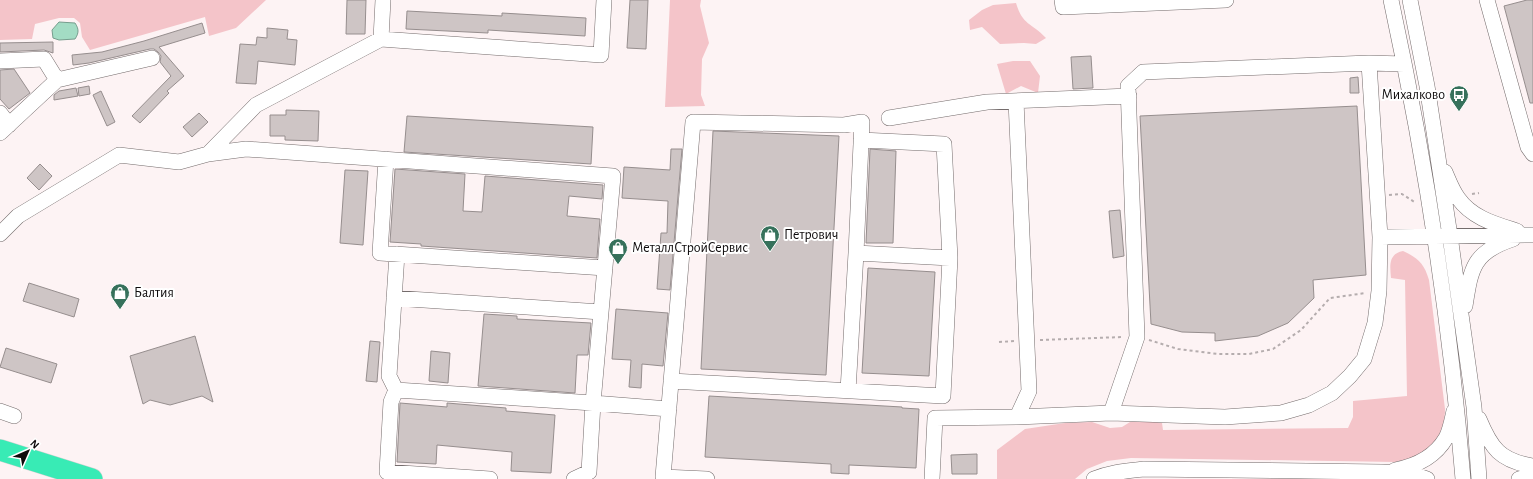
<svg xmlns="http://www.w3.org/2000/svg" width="1533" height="479" viewBox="0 0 1533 479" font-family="'Alegreya Sans',sans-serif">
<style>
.green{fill:#f4c4c9}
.water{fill:#a3dcc4;stroke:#769d8d}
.building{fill:#cec5c5;stroke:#968e8e}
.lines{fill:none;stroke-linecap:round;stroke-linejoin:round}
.minor-casing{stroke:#746c6c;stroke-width:16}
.highway-casing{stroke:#d4d3d3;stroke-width:22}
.path{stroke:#b5adae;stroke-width:2;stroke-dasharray:3 3;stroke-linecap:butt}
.minor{stroke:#fff;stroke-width:15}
.highway{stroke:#38ebb5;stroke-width:21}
.labels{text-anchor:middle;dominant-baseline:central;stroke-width:4;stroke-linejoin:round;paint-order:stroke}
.poi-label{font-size:14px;fill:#0e0b0c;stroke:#fff;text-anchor:start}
</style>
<rect width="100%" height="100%" fill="#fdf3f4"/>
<path class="green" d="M0,0H266L236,28L209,36L205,17L90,50L82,37L80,23L74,18H59L35,24L32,39L0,40Z
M670,0H701L700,6L709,43L702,59L701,95L705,106L665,107Z
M1016,3C1023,26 1031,22 1046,38L1036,44L1024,43L1000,44L982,27L970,30L969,20L982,10L993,5Z
M1013,61H1030L1040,76L1038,93L1021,86L1006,94L997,64Z
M1403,251C1418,258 1424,263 1429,280L1445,409C1445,431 1437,446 1417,457C1411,460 1402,460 1396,462L1131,458L1107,461L1087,469L1075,479H986H997V450L1025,429L1065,423L1092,422L1110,428L1122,427L1130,422L1144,419L1162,423L1163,430L1348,428L1353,417V401L1407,396L1405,280L1391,278C1390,266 1388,254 1403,251Z"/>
<path class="water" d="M59,22L75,23C79,29 79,33 75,39L59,40L53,38L52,30Z"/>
<path class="building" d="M347,0H366L365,34H346Z
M630,0H648L646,49L627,48Z
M1527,0H1533V103H1530L1504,6Z
M407,11L502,16V13L586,18L585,36L488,30V33L406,29Z
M202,23L205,33L159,47L184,76L167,91L169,93L140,123L132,116L171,76L160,62L161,56L158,52L154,49H150L89,63L73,65L72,55L102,52L144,41Z
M267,28L288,30L287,39L297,40L295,65L258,61L256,84L236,83L240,44L256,45L257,37L267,38Z
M53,42V53L44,50L0,52V43Z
M1091,56L1093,88L1073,89L1071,57Z
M14,69L30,93L9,109L0,99V70Z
M1358,77L1359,93H1350V78Z
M89,86L90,94L79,96L78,88Z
M76,88L78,96L54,100V95L59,91Z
M101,91L115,122L107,126L93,95Z
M1357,106L1366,275L1313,280L1314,298L1288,323L1258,336L1215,341V333L1182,332L1151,324L1140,116Z
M286,110L319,111L318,141L285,140V136H270V115H286Z
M199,113L208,122L192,137L183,127Z
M407,116L593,127L591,164L404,152Z
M713,131L839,136L826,375L701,369Z
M671,149H682L670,290L657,289L661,233H667L668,201L622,198L624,167L670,170Z
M870,149L896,151L893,243H866Z
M40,164L52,176L39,190L27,178Z
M395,169L465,174L463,211L482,212L485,176L603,185L602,199L569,196L567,216L600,219L597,258L421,246V244L390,242Z
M345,170L368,171L363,245L340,243Z
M1120,210L1124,256L1113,258L1109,211Z
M868,268L935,272L929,376L862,373Z
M29,283L79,299L74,317L23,301Z
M616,309L668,313L663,366L642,364L641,388L629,387L631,360L612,359Z
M484,314L517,316V319L591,323L588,355H577L575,393L478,386Z
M195,336L213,402L202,396L170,405L150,400L143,404L130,356Z
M370,341L380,342L377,382L366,381Z
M6,348L57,364L51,383L0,367Z
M431,351L450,353L448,383L429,381Z
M709,396L902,407V408L919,409L916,468L849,465V474L831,473V464L705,457Z
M400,403L447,407V403L506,408V411L555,415L551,473L511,471L512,452L437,445L436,464L397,462Z
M977,454V474H952L951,455Z"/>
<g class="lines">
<g class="minor-casing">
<path id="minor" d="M1062,0L1063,7L1226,0
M1391,0C1425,158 1450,318 1463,479
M1410,0L1427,86L1450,236L1474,407L1479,479
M1487,0L1528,147L1533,154
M381,39L601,55L604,0
M0,61L44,59L57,80
M1369,63L1380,237L1379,291L1375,323L1364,359L1350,376L1332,393L1309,405L1281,413L1225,417L1111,413L1137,337L1128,86L1143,72Z
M1369,63L1404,64
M1016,101L1029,391L1017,417
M0,113L9,125
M889,118L987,102L1129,96
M0,133L57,80L152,58
M861,140L944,144L950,258
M208,154L256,105L381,39L383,0
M386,159L380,253L605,268
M1445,172C1449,181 1452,190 1458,198C1472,218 1495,224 1517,231
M0,234L18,216L119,155L179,162L208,154L246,149L613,176L593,403L669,409
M1380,237L1533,235
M397,254L389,376L396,390L593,403L589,472L574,479
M394,298L601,312
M1465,306C1471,268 1473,252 1513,239
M671,381L943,396L950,258L856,253L848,391
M396,390L391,402L387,472L490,479
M0,411L14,416
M1479,419C1491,448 1500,461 1533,466
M1395,470C1416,466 1435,457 1446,438C1450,431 1452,420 1454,411
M707,479L663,477L693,122L844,125L862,122L856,253
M932,479L935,418L1017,417L1111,413
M1094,479C1111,472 1126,471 1144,469L1382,472L1413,474L1427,479
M1519,479L1533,475"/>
</g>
<g class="highway-casing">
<path id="highway" d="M0,450L92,479"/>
</g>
<path class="path" d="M1472,194L1479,193
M1389,195L1402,194L1416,203
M1040,340L1123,337
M1149,340L1178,349L1218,354H1249L1273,349L1301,330L1330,298L1366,293
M999,342L1015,341"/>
<use href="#minor" class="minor"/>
<use href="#highway" class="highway"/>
</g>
<defs>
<g id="bus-pin" transform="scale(1)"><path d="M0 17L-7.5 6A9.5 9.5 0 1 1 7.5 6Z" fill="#36715b" stroke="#fff"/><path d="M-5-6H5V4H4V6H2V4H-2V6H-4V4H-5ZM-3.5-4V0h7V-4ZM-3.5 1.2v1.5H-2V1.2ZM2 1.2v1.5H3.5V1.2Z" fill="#fff"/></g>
<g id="shop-pin" transform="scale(1)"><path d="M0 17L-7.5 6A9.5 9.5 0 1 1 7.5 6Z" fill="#36715b" stroke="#fff"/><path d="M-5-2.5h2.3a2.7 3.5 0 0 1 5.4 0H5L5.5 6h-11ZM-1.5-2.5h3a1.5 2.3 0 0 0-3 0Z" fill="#fff"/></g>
</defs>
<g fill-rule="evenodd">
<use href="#bus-pin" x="1459" y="95"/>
<use href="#shop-pin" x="770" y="235"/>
<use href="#shop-pin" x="618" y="248"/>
<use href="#shop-pin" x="120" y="293"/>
</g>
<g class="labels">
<g class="poi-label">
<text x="1445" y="95" text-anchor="end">Михалково</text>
<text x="784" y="235">Петрович</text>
<text x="632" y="248">МеталлСтройСервис</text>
<text x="134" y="293">Балтия</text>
</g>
</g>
<g transform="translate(28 451) rotate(45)" stroke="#ffffff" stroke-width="3" paint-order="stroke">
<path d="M0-3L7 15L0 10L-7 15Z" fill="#0e0b0c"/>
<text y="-6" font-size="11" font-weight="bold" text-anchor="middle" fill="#0e0b0c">N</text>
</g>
</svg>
